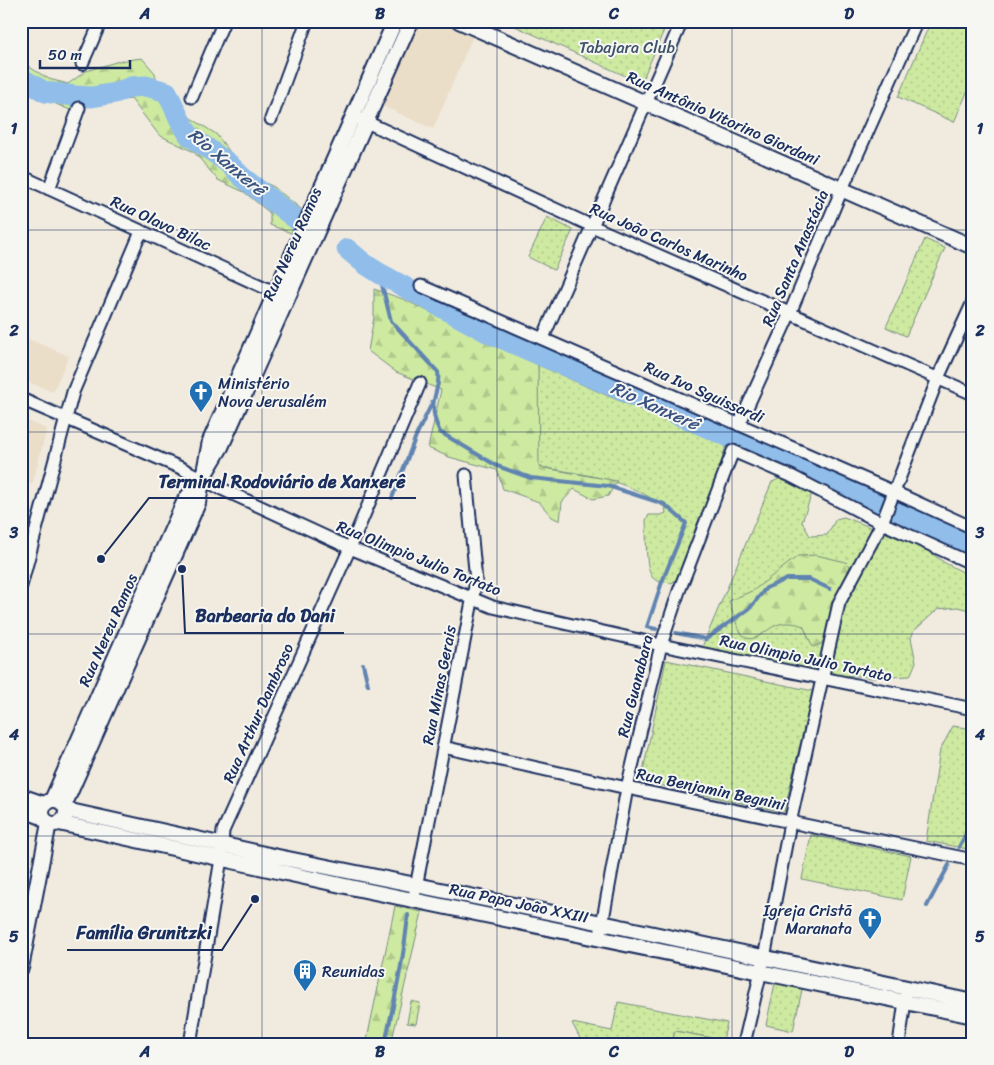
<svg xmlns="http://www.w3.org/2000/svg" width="994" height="1065" viewBox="0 0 994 1065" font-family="Sriracha,sans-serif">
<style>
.built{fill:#ebdec8}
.grass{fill:url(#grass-dots);stroke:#748c7f}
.forest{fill:url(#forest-firs);stroke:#748c7f}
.pitch{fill:#ceeaa0;stroke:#748c7f}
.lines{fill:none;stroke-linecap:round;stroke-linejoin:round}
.stream{stroke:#6184b1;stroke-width:4}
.river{stroke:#90bde9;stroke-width:21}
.minor-casing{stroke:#1b2f5e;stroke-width:15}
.tertiary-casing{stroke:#1b2f5e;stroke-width:18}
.minor{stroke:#f6f6f2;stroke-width:11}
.tertiary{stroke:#f6f6f2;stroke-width:14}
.grid{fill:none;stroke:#1b2f5e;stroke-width:1;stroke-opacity:0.55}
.labels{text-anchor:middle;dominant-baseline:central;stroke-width:4;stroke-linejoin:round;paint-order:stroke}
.park-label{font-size:16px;fill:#3f546b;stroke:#f6f6f2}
.street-label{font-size:16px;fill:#1b2f5e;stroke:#f6f6f2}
.poi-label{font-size:16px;fill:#1b2f5e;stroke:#f6f6f2;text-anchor:start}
.water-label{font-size:18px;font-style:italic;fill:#385281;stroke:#f6f6f2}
.leader{fill:none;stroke:#1b2f5e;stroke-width:2}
.callout-dot{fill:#1b2f5e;stroke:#f6f6f2;stroke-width:2}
.callout-label{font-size:18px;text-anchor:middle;font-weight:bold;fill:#1b2f5e;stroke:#f6f6f2;stroke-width:4;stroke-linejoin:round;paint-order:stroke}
.neatline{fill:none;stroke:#1b2f5e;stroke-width:2}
.grid-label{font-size:16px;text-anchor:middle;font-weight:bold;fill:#1b2f5e}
</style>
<defs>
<pattern id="grass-dots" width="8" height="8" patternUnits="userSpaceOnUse" patternTransform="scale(1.25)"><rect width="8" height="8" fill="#ceeaa0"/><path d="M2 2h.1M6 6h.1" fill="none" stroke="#b0c98c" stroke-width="1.8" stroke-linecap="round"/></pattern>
<pattern id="forest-firs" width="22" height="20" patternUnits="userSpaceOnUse" patternTransform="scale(1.25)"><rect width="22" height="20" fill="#ceeaa0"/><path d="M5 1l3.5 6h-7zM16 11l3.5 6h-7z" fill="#b0c98c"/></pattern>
</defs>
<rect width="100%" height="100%" fill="#f1ebdf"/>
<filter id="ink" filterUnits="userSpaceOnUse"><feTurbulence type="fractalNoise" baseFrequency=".02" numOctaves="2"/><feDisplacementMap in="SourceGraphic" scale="10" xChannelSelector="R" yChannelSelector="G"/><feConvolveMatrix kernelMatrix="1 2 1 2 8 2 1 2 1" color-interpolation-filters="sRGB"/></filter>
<g filter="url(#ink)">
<path class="built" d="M415,21H444L474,34L433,129L378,104Z
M21,336L69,356L53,392L21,379Z
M21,418L47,429L32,485L21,479Z"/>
<path class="grass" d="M504,21H668L641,83Z
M931,21H973V79L954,122L898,97Z
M547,217L573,230L554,270L528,257Z
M925,239L945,248L906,336L886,327Z
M538,365C578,382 618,402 659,416C681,424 709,427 727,443L714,486L696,526L691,546L676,579L672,583C666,582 658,583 653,578C644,568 647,534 646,520L649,515H661L666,513L665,508C628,478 580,474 534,466Z
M781,478L812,493L802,522L810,536L827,535L836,519L844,517L924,548L945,563L973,577V611L958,607L938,609L914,631L911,638L916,662L910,676L870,678L862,676L833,675L702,647L772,482Z
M666,660L813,691L784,812L641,781Z
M953,726L973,729V850L926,841L940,750Z
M811,835L911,856L902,900L802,879Z
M776,979L803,985L793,1031L766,1025Z
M411,1001L420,1003L416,1024L407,1023Z
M618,1002L727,1023L723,1040L675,1031L672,1044H583L572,1023L612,1031Z"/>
<path class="forest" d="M142,58L155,73L161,99L216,134L247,174L274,187L301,209L291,233L270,225V213L244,192L218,180L194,152L159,135L131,99L90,104L70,110L21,89V62L49,79L68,84L86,71L119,61Z
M374,289L403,299L538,365L539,467L617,481L608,496L593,499L574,489L562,502L560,521L552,517L539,502L503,489L497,470L449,457L428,448L441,390L396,372L368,351L374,317Z
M816,555L846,562L850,566L840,590L826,636L821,644L813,647L803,626C796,623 788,622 780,624C767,626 751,651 740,631C735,622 732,611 729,601L754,590L798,556Z
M395,906L422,912L391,1044H366Z"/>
<path class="pitch" d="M675,1031L723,1040V1044H672Z"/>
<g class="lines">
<path class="stream" d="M379,273L391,321L438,372C440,383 436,389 434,400C432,411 435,422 440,432L497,466L531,478L608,486L664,504L686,523L662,582L647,627L656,629
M392,498L416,436L433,401
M676,633L706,639L750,608L766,588L787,579H809L830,589
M363,664L368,685
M959,847L973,821
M927,906L949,865
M385,1044C394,1001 404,959 408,915"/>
<path class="river" d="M21,78L45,92L75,96L92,97L115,93L131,87L146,86L167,92L180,120L189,135L228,163L242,177L301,223
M347,249L365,264L379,273L487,332L741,442L962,542L973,545"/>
<g class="minor-casing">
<path id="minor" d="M82,64L101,21
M192,97L224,21
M271,119L307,21
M360,119L592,226L973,394
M21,176L283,296
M49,189L79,108
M421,286L894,492L973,528
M543,338L682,21
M21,399L181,468L224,490L350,548L493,607L661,645L973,709
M739,425L790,313L842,189L917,21
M21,586L73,392L141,232
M443,747L627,788L973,860
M415,892L476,581L466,475
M601,930L627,788L661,645L679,591L733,451L791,476L882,523L973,564
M190,1044L221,859L223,831L350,548L420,383
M744,1044L764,958L790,823L839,603L882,523L938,378L973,302
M899,1044L906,994"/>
</g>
<g class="tertiary-casing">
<path id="tertiary" d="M459,21L973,247
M21,796L44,804
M42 812a12 12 0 1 1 24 0a12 12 0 1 1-24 0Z
M52,800L185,500L202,479L221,447L411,21
M64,806L198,503L210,441L395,21
M21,809L42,817
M66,810L278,857L602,923L973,1002
M59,823L350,887L973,1016
M21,968L49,823"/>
</g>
<use href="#minor" class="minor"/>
<use href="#tertiary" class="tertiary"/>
</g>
</g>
<path class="grid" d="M262,21V1044M497,21V1044M732,21V1044M21,230H973M21,432H973M21,634H973M21,836H973"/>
<defs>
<g id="church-pin" transform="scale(1.25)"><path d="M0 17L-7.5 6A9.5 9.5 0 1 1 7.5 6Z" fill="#1f6fb2" stroke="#f6f6f2"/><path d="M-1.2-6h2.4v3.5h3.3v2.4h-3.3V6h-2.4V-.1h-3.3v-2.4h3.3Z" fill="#fff"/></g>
<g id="building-pin" transform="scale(1.25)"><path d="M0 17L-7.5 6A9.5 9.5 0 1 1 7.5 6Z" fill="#1f6fb2" stroke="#f6f6f2"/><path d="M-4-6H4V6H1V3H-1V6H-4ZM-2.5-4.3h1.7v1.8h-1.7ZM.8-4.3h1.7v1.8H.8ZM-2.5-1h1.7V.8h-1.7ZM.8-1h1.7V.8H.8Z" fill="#fff"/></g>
</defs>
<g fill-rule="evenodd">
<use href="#church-pin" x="201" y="392"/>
<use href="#church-pin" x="870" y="919"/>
<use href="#building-pin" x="305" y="971"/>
</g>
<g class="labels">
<g class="park-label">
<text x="627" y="47">Tabajara Club</text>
</g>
<g class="street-label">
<text transform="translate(723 118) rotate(24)">Rua Antônio Vitorino Giordani</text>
<text transform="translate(161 223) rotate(25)">Rua Olavo Bilac</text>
<text transform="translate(669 242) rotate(24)">Rua João Carlos Marinho</text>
<text transform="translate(292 244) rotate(-66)">Rua Nereu Ramos</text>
<text transform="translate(795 258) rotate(-67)">Rua Santa Anastácia</text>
<text transform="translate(704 392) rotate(24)">Rua Ivo Sguissardi</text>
<text transform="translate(419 558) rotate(22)">Rua Olimpio Julio Tortato</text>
<text transform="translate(108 630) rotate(-66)">Rua Nereu Ramos</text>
<text transform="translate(806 658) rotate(12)">Rua Olimpio Julio Tortato</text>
<text transform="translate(439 685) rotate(-79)">Rua Minas Gerais</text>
<text transform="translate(635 686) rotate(-76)">Rua Guanabara</text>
<text transform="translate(258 713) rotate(-66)">Rua Arthur Dambroso</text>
<text transform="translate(711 789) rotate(12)">Rua Benjamin Begnini</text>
<text transform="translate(519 903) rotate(12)">Rua Papa João XXIII</text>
</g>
<g class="poi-label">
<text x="218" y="383">Ministério<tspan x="218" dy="18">Nova Jerusalém</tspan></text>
<text x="852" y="910" text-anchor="end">Igreja Cristã<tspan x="852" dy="18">Maranata</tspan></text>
<text x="322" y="971">Reunidas</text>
</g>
<g class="water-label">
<text transform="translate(227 162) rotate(40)">Rio Xanxerê</text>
<text transform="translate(655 406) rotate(24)">Rio Xanxerê</text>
</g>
</g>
<path class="leader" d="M101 559L149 498H416M182 569L185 633H344M255 899L222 950H67"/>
<g class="callout-dot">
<circle cx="101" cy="559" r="5"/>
<circle cx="182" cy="569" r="5"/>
<circle cx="255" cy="899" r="5"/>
</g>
<g class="callout-label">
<text x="282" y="488">Terminal Rodoviário de Xanxerê</text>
<text x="265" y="622">Barbearia do Dani</text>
<text x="144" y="939">Família Grunitzki</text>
</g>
<rect width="994" height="1065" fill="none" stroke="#f6f6f2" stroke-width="55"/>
<path d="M40 60v8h90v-8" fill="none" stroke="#1b2f5e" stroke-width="2.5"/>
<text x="48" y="60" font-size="15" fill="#1b2f5e" stroke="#f6f6f2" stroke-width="4" paint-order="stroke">50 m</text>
<rect x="28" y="28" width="938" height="1010" class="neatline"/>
<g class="grid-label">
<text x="145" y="19">A</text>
<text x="380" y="19">B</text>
<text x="614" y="19">C</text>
<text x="849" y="19">D</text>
<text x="14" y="134">1</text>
<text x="980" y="134">1</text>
<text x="14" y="336">2</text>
<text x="980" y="336">2</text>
<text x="14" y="538">3</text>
<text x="980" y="538">3</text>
<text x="14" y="740">4</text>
<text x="980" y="740">4</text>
<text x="14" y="942">5</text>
<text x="980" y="942">5</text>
<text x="145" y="1057">A</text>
<text x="380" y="1057">B</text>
<text x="614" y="1057">C</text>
<text x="849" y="1057">D</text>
</g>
</svg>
